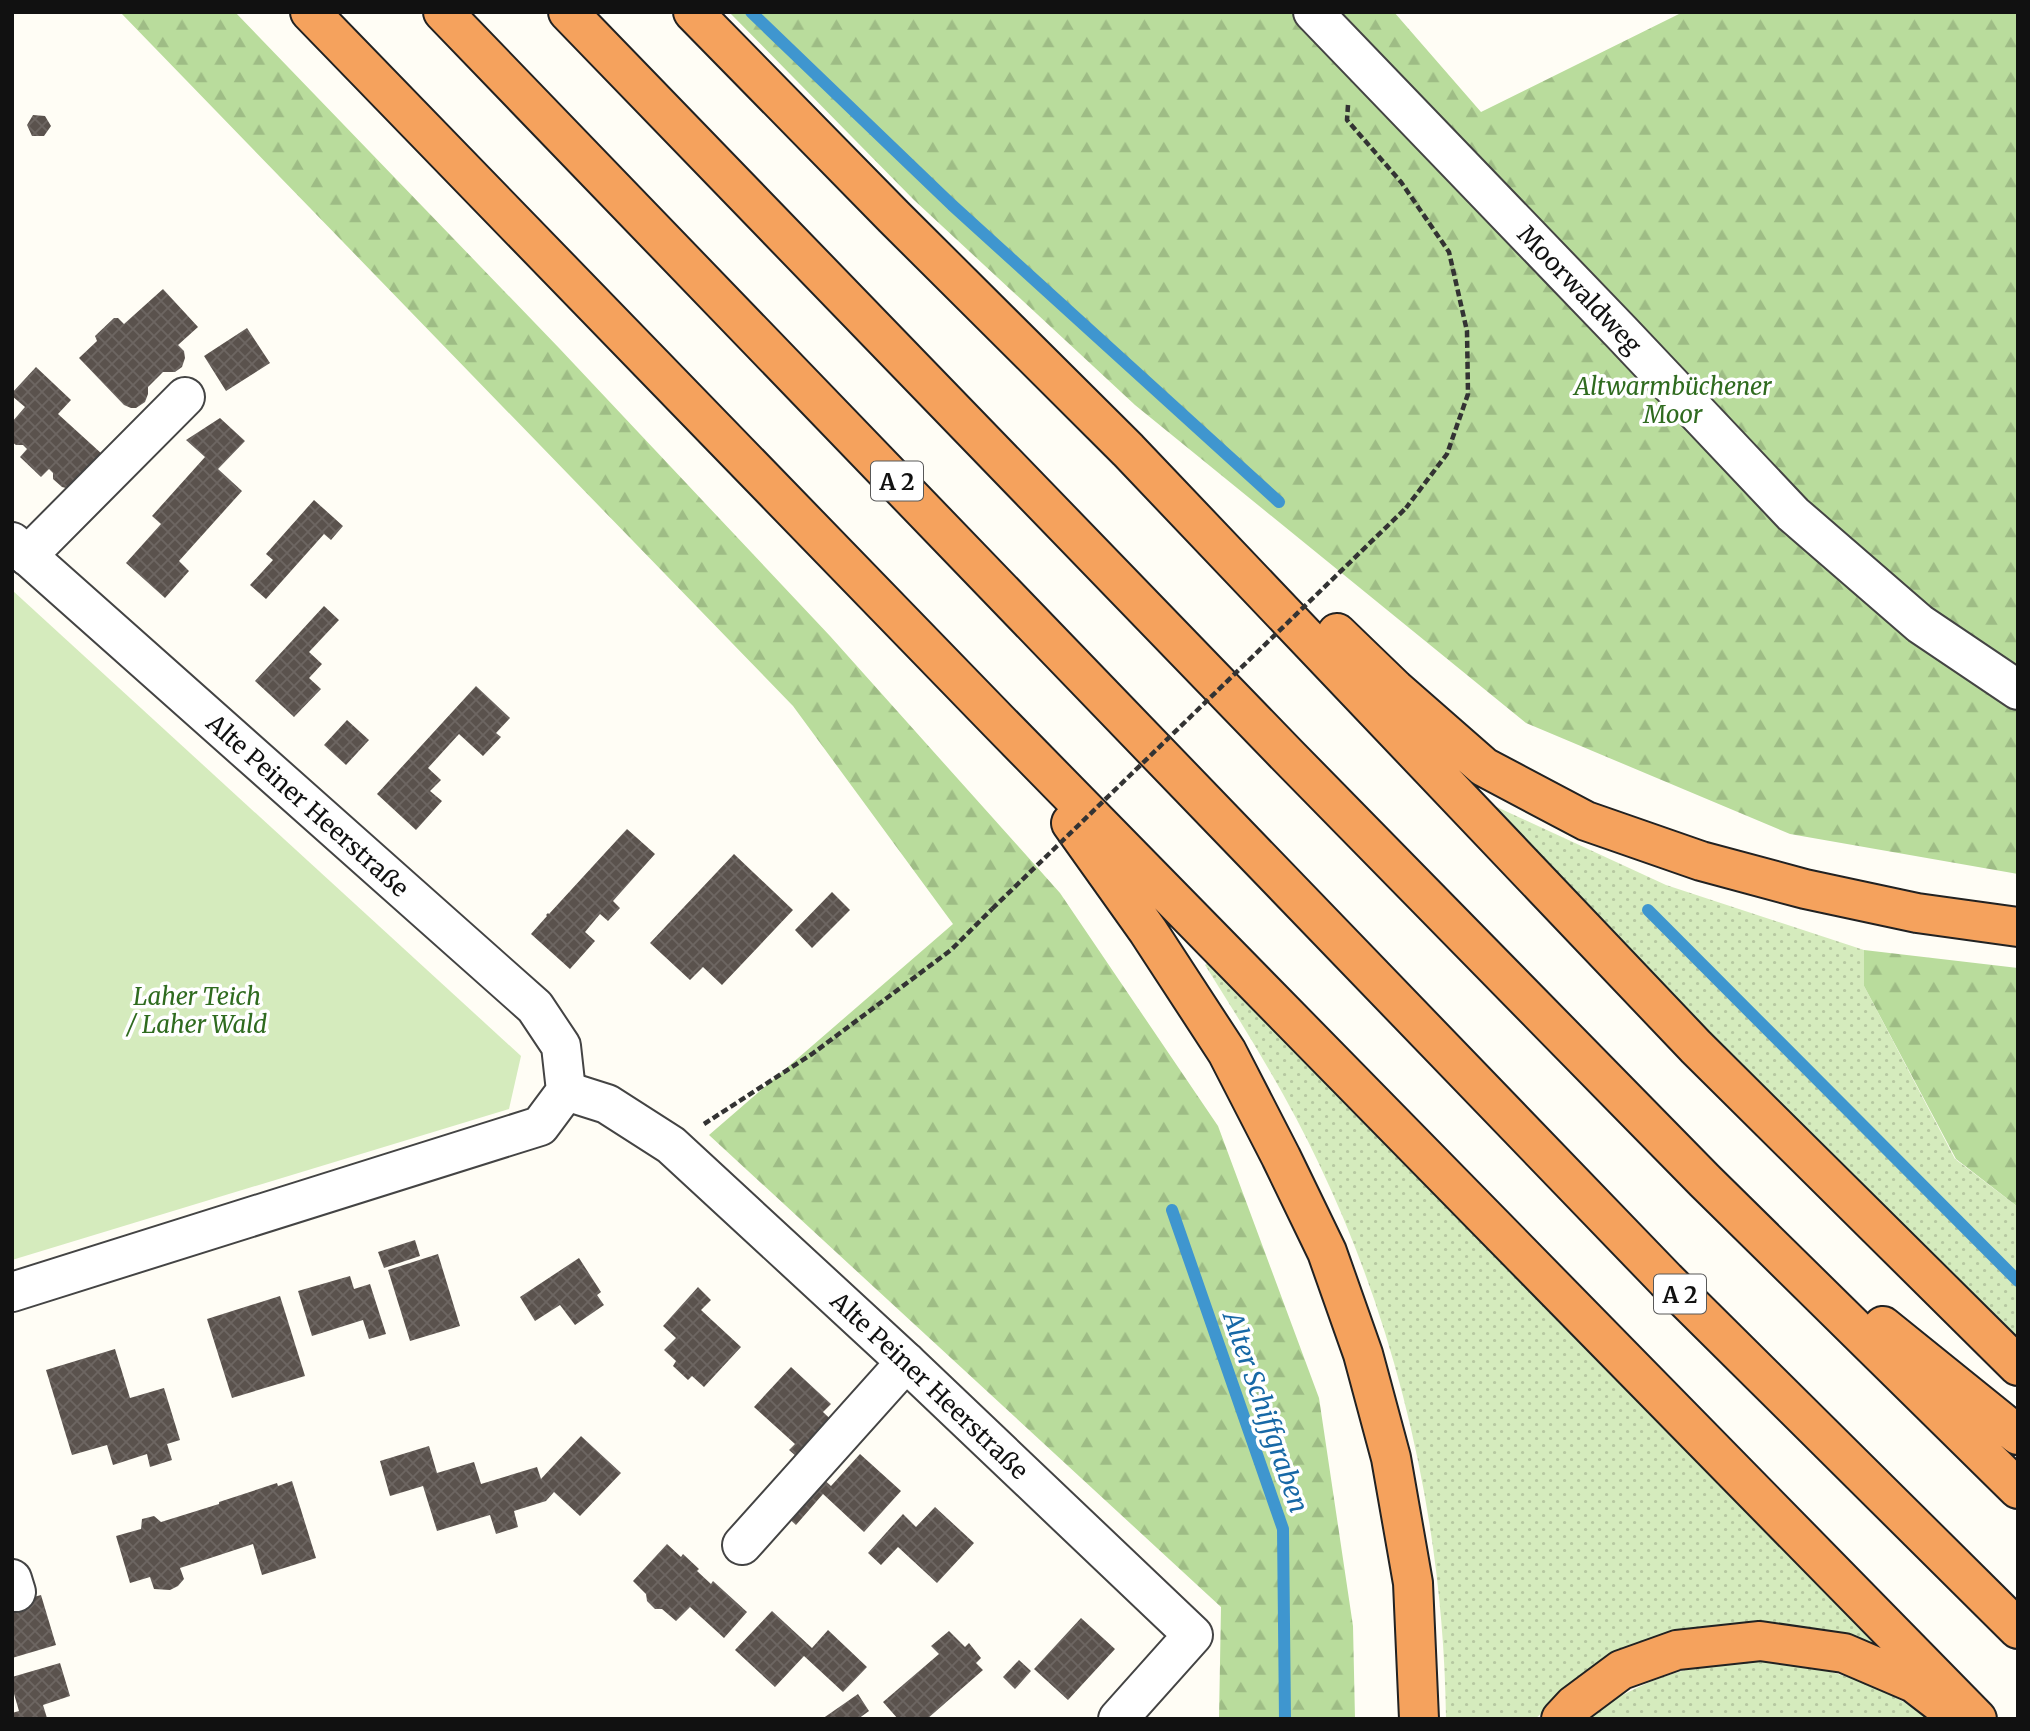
<svg xmlns="http://www.w3.org/2000/svg" width="2030" height="1731" viewBox="0 0 2030 1731" font-family="Merriweather,serif">
<style>
.grass{fill:url(#grass-dots)}
.forest{fill:url(#forest-firs)}
.park{fill:#d5ebbd}
.lines{fill:none;stroke-linecap:round;stroke-linejoin:round}
.stream{stroke:#3f96cf;stroke-width:12}
.building{fill:url(#building-cross-hatch)}
.minor-casing{stroke:#444;stroke-width:42}
.highway-casing{stroke:#222;stroke-width:42}
.path{stroke:#333;stroke-width:4.5;stroke-dasharray:7 3.5;stroke-linecap:butt}
.minor{stroke:#fff;stroke-width:38}
.highway{stroke:#f5a25d;stroke-width:38}
.path-bridge{stroke:#333;stroke-width:4.5;stroke-dasharray:7 3.5;stroke-linecap:butt}
.labels{text-anchor:middle;dominant-baseline:central;stroke-width:7;stroke-linejoin:round;paint-order:stroke}
.shield{fill:#fff;stroke:#585858;stroke-width:2}
.shield-label{font-size:23px;font-weight:bold;fill:#111}
.street-label{font-size:24px;fill:#111;stroke:#fff}
.park-label{font-size:24px;font-style:italic;fill:#2f6b1f;stroke:#fff}
.water-label{font-size:26px;font-style:italic;fill:#1768a6;stroke:#fff}
</style>
<defs>
<pattern id="grass-dots" width="8" height="8" patternUnits="userSpaceOnUse" patternTransform="scale(1.75)"><rect width="8" height="8" fill="#d5ebbd"/><path d="M2 2h.1M6 6h.1" fill="none" stroke="#b6c8a1" stroke-width="1.8" stroke-linecap="round"/></pattern>
<pattern id="forest-firs" width="22" height="20" patternUnits="userSpaceOnUse" patternTransform="scale(1.75)"><rect width="22" height="20" fill="#b9dc9c"/><path d="M5 1l3.5 6h-7zM16 11l3.5 6h-7z" fill="#9ebc85"/></pattern>
<pattern id="building-cross-hatch" width="8" height="8" patternUnits="userSpaceOnUse" patternTransform="scale(1.75)"><rect width="8" height="8" fill="#5a524d"/><path d="M0 0l8 8M0 8l8-8" fill="none" stroke="#6d6662"/></pattern>
</defs>
<rect width="100%" height="100%" fill="#fffdf5"/>
<path class="grass" d="M1486,802L1666,885L1864,950V986L1955,1159L2018,1207V1346L1920,1254Z
M1211,960L1896,1655L1823,1632L1562,1695L1535,1719H1446C1444,1531 1401,1336 1320,1166C1287,1096 1246,1030 1205,965Z
M1734,1660C1808,1663 1869,1674 1929,1719H1585C1635,1683 1674,1670 1734,1660Z"/>
<path class="forest" d="M120,12H235L559,348L830,636L1060,893L1218,1126L1319,1398L1353,1626L1355,1719H1219L1221,1607L709,1135L953,924L793,706Z
M729,12H1394L1481,112L1683,12H2018V874L1790,834L1526,723L1135,405L914,200Z
M1864,950L2018,968V1207L1956,1159L1864,986Z"/>
<path class="park" d="M12,590L521,1056L509,1109L12,1260Z"/>
<g class="lines">
<path class="stream" d="M751,12L952,205L1279,502
M1648,910L2018,1281
M1172,1210L1283,1529L1285,1719"/>
</g>
<path class="building" d="M33,115L45,116L51,126L44,136H32L27,125Z
M163,289L198,327L178,345L184,351L185,358L182,367L175,372H163L148,387V394L145,402L136,408H131L124,405L79,358L97,341L95,336L114,318H118L124,324Z
M247,328L270,363L226,391L204,356Z
M36,367L71,400L58,414L102,454L70,489L62,487L53,479V473L49,469L41,477L20,457L27,449L23,445H16L12,442V422L25,407L12,396V393Z
M220,418L245,441L218,469L242,491L179,561L189,571L165,598L126,563L161,524L152,516L205,457L186,440Z
M314,500L343,526L331,540L324,534L266,599L250,585L273,560L266,554Z
M324,606L339,620L309,652L322,664L309,678L321,689L294,717L255,681Z
M476,686L510,718L496,733L501,737L483,756L459,734L428,768L441,780L430,791L442,801L416,830L377,794Z
M347,720L369,740L346,765L324,745Z
M627,829L655,854L613,901L620,908L608,921L600,914L585,932L595,941L570,969L531,934L547,916L546,915L548,913L549,914Z
M734,854L793,910L722,985L703,967L690,980L650,943Z
M832,892L850,910L812,948L795,930Z
M415,1240L420,1256L384,1268L378,1252Z
M438,1254L460,1326L410,1341L388,1270Z
M579,1258L601,1292L597,1295L604,1305L575,1325L560,1305L535,1321L520,1297Z
M350,1276L354,1289L370,1284L386,1334L369,1339L363,1320L312,1336L298,1291Z
M698,1287L711,1300L701,1310L741,1347L704,1387L692,1376L688,1380L673,1366L676,1361L664,1350L676,1338L663,1326Z
M280,1296L305,1376L232,1398L207,1319Z
M115,1349L130,1398L164,1388L180,1440L167,1444L172,1460L150,1467L147,1454L113,1465L107,1445L72,1455L46,1370Z
M791,1367L831,1404L823,1412L838,1426L804,1463L789,1450L795,1444L754,1407Z
M581,1436L621,1473L580,1516L554,1492L546,1501L514,1511L518,1527L496,1534L490,1515L437,1531L423,1486L390,1496L380,1461L429,1446L437,1473L474,1462L481,1484L537,1467L541,1479Z
M860,1454L901,1491L864,1532L823,1494L796,1525L783,1513L818,1474L831,1486Z
M292,1481L316,1558L262,1575L253,1544L180,1568L184,1579L178,1586L170,1590L154,1589L150,1577L130,1583L116,1536L141,1529L142,1519L154,1516L161,1522L219,1504V1502L277,1483L278,1486Z
M935,1507L974,1543L937,1583L898,1547L881,1565L868,1553L903,1514L916,1527Z
M667,1544L681,1557L683,1554L699,1569L697,1571L711,1584L713,1581L747,1612L724,1638L690,1607L676,1621L662,1609H655L647,1601L646,1594L633,1581Z
M41,1595L56,1645L12,1658V1603Z
M772,1611L812,1648L828,1630L867,1667L843,1692L804,1656L775,1687L735,1650Z
M1081,1618L1115,1649L1068,1700L1034,1669Z
M949,1631L965,1647L969,1643L981,1658L976,1663L983,1670L927,1719H898L883,1702L939,1654L931,1646Z
M1019,1660L1031,1671L1015,1689L1003,1677Z
M60,1663L70,1696L43,1705L47,1718L12,1719V1713L19,1711L12,1687V1677Z
M858,1694L869,1711L858,1719H822Z"/>
<g class="lines">
<g class="minor-casing">
<g id="minor">
<path id="s1" d="M1313,12L1621,332L1793,514L1920,624L2018,690"/>
<path id="s2" d="M12,542L535,1007L561,1046L566,1091L540,1126L12,1292"/>
<path d="M27,556L185,397"/>
<path id="s3" d="M566,1091L607,1104L671,1145L906,1362L1193,1635L1118,1719"/>
<path d="M742,1545L906,1362"/>
<path d="M12,1579L16,1592"/>
</g>
</g>
<g class="highway-casing">
<path id="highway" d="M310,12L999,722L1977,1719
M443,12L1666,1280L2018,1629
M568,12L1288,756L1705,1181L2018,1489
M693,12L894,217L1128,450L1696,1047L2018,1366
M1337,633L1395,689L1484,767L1586,821L1701,861L1805,889L1917,913L2018,927
M1071,823L1148,931L1227,1052L1281,1157L1327,1252L1363,1354L1391,1458L1413,1583L1419,1719
M1883,1326L2018,1435
M1561,1719L1574,1705L1621,1670L1677,1650L1760,1641L1844,1653L1914,1683L1940,1703"/>
</g>
<path class="path" d="M1348,105L1347,120L1401,182L1449,252L1467,331L1468,394L1447,454L1406,508
M704,1124L812,1054L951,950L992,909"/>
<use href="#minor" class="minor"/>
<use href="#highway" class="highway"/>
<path class="path-bridge" d="M992,909L1406,508"/>
</g>
<g class="labels">
<g class="shield">
<rect x="871" y="461.5" width="52" height="39" rx="5"/>
<rect x="1654" y="1274.5" width="52" height="39" rx="5"/>
</g>
<g class="shield-label">
<text x="897" y="481">A 2</text>
<text x="1680" y="1294">A 2</text>
</g>
<g class="street-label">
<text stroke="none"><textPath href="#s1" startOffset="385">Moorwaldweg</textPath></text>
<text stroke="none"><textPath href="#s2" startOffset="396">Alte Peiner Heerstraße</textPath></text>
<text stroke="none"><textPath href="#s3" startOffset="472">Alte Peiner Heerstraße</textPath></text>
</g>
<g class="park-label">
<text x="1673" y="386">Altwarmbüchener<tspan x="1673" dy="28">Moor</tspan></text>
<text x="197" y="996">Laher Teich<tspan x="197" dy="28">/ Laher Wald</tspan></text>
</g>
<g class="water-label">
<text transform="translate(1266 1412) rotate(71)">Alter Schiffgraben</text>
</g>
</g>
<rect width="2030" height="1731" fill="none" stroke="#111111" stroke-width="28"/>
</svg>
